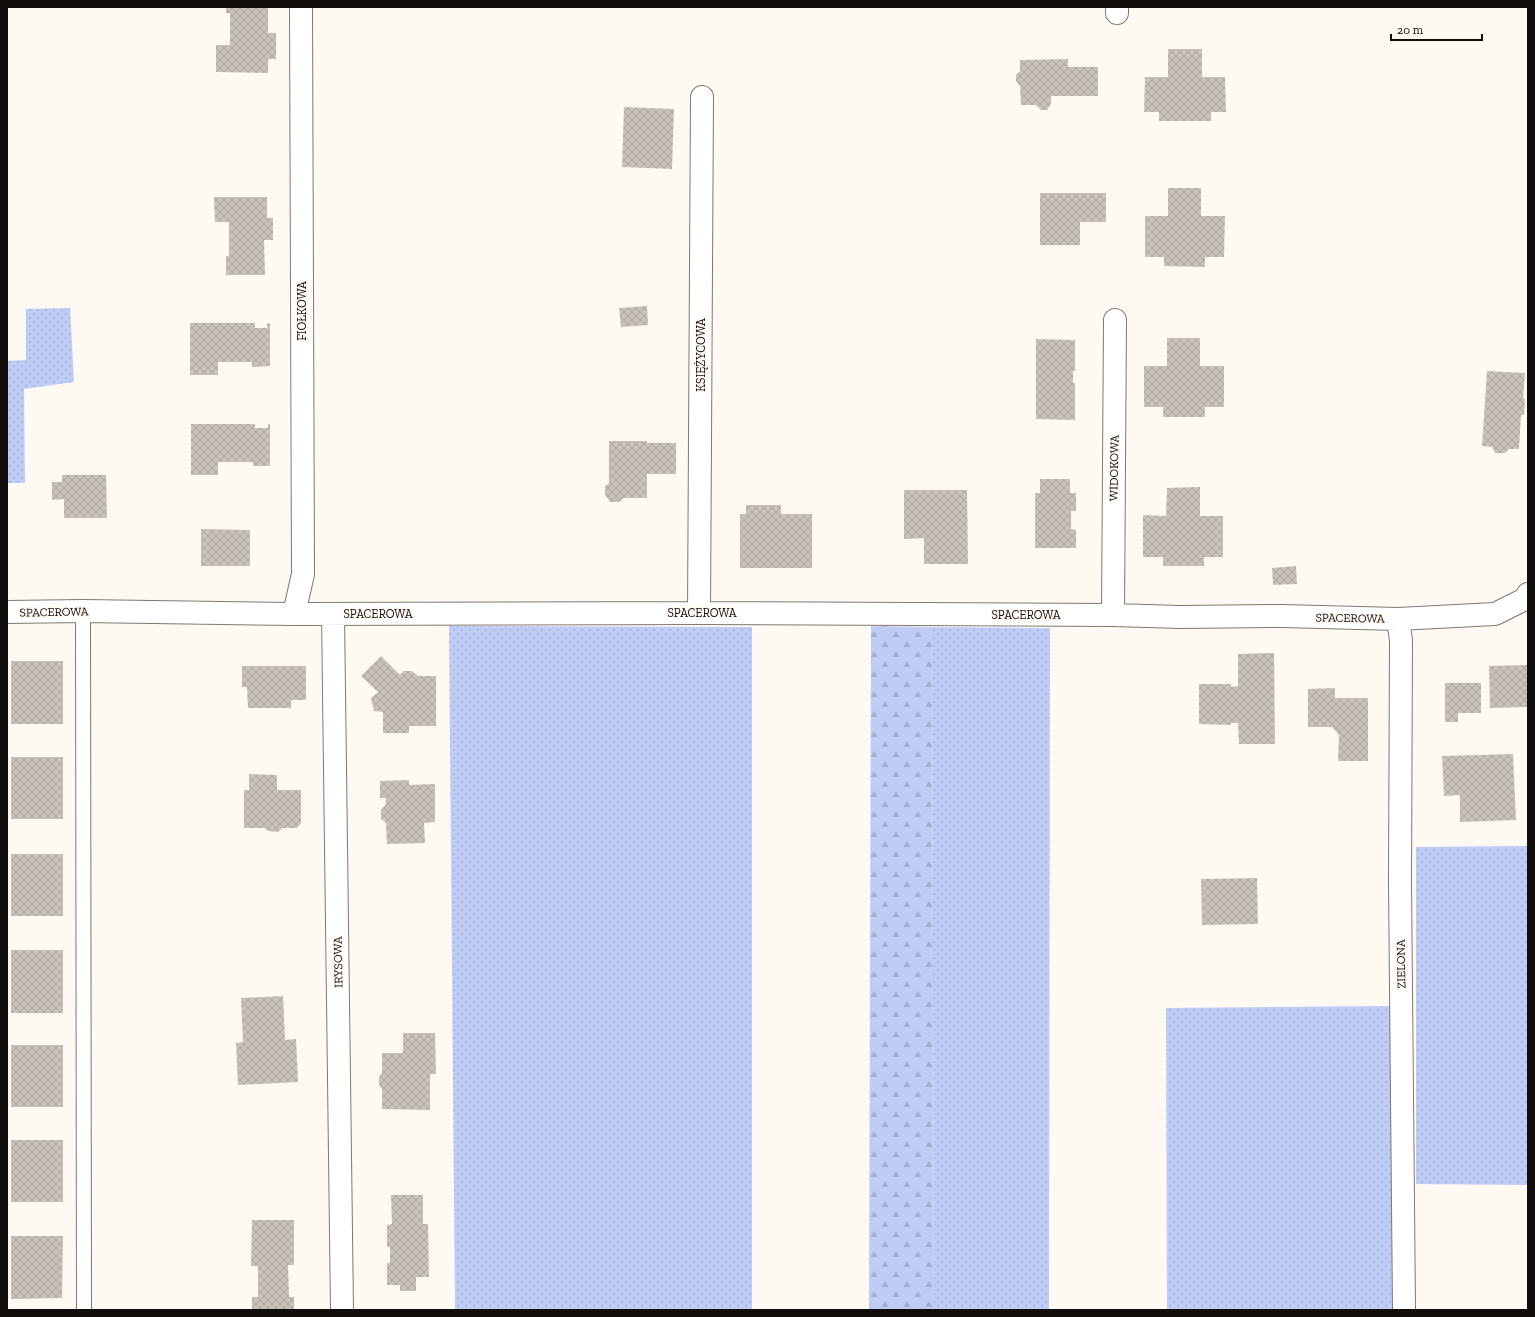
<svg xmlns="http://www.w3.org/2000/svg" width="1535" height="1317" viewBox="0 0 1535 1317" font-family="'Zilla Slab',serif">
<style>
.grass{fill:url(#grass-dots)}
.forest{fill:url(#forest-firs)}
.building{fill:url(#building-cross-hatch)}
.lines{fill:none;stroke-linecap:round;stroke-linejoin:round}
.lane-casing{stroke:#7e7871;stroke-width:16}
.street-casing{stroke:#7e7871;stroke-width:24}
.lane{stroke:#fff;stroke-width:14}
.street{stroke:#fff;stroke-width:22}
.labels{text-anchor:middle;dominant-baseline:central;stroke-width:3.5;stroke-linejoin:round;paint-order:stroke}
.street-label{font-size:12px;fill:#100d0b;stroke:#fff9f3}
</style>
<defs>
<pattern id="grass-dots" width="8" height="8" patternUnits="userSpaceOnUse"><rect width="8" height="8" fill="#bfccf6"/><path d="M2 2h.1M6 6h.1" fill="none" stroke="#a3aed2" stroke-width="1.8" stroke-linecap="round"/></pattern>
<pattern id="forest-firs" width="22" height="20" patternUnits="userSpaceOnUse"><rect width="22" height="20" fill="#bfccf6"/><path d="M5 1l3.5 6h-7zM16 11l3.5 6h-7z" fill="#a3aed2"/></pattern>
<pattern id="building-cross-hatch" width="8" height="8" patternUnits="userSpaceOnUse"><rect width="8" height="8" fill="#c8c2ba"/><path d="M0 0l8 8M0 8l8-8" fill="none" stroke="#aba69f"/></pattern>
</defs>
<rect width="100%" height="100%" fill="#fff9f3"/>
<path class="grass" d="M70,308L74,382L24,389L25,483H7V361L26,360V309Z
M449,626L752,627V1310H455Z
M932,627L1050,628L1049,1310H934Z
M1528,846V1185L1416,1184V847Z
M1394,1006L1392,1310H1167L1166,1008Z"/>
<path class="forest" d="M871,626L932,627L934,1310H869Z"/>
<path class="building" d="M226,7H268V33H276V59H268V73L216,72V45H230V13H226Z
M1168,49H1202V77H1225L1226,112H1211V121H1159V112H1144L1145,77H1168Z
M1068,59V67H1098V96H1051V104L1047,110H1041L1036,105H1021L1020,86L1016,81V75L1020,71V60Z
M624,107L674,109L672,169L622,167Z
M1168,188H1201V216H1225L1224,257H1205V267L1164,266V257H1145V216H1168Z
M1040,193H1106V222H1080V245H1040Z
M214,197H267V218H273V240H264L265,275H226V256H229V222H215Z
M647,306L648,325L621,327L619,308Z
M190,323H255V328H267V324L270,323V366L252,367V362H218V375H190Z
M1167,338H1200V366H1224V407H1205V417H1163V407H1144V366H1167Z
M1036,339L1075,340V371H1073V383H1075V420L1036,419Z
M1487,371L1525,373L1523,398L1525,399L1524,415H1521L1519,449H1509L1505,453H1495L1492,447L1482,446Z
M191,424H255V428H268V424H270V466H253V462H218V475H191Z
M609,441H647V443H676V474H647V498H624L619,502H610L605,495V486L609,483Z
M62,475H106L107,518H64V499L52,500V482H62Z
M1040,479H1070V493H1076V511H1071V529L1076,530V548H1035V493H1040Z
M1200,487V516H1223V557H1204V566H1163V557H1143V515L1166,516L1167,488Z
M904,490H967L968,564H924V538L904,539Z
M746,505H781V514H812V568H740V514H746Z
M201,529L250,530V566H201Z
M1296,566L1297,584L1273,585L1272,568Z
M1274,653L1275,744H1239L1238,723H1231V725L1199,724V684H1231V687L1238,686V654Z
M381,656L400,675L403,671H412L418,676H436V726H409V733H383V712L374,711L371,698L378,692L361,676Z
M11,661H63V724H11Z
M1528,665V707L1490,708L1489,666Z
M242,666H306V700H291V708H248L247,687H242Z
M1445,683H1481V713H1458V722H1445Z
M1335,688V698H1368V761H1338L1339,735L1332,727H1308V689Z
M1513,754L1516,820L1460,822V795L1444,796L1442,756Z
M11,757H63V819H11Z
M249,774L277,775V790H301V823L297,828H283L278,832L269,831L264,828H244V790H249Z
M409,780V785L435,784V822L424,823L425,843L387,844L386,823L381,819V810L386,804V798H380V781Z
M11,854H63V916H11Z
M1257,878L1258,924L1202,925L1201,879Z
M11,950H63V1013H11Z
M283,996L285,1040L296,1039L298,1082L238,1085L236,1043L243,1042L241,998Z
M403,1033H435L436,1074H430V1110L382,1109V1089L379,1085V1077L382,1073V1053H403Z
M11,1045H63V1107H11Z
M11,1140H63V1202H11Z
M391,1195H423V1224H428L429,1277H416V1291H400V1285H387V1263H390V1247H387V1225L392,1224Z
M252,1220H294V1265H288L289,1297H294V1310H252V1297H258V1266H251Z
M11,1236H63L62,1298L11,1299Z"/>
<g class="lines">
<g class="lane-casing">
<path id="lane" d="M83,611L84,1310"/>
</g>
<g class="street-casing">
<path id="street" d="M1117,13V7
M7,612L83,611L294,614L699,613L1113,615L1181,617L1282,616L1398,619L1495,614L1525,599L1528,594
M699,613L702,97
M294,614L303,574L301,7
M333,614L342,1310
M1113,615L1115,320
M1398,619L1401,640L1400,882L1404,1310"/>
</g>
<use href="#lane" class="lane"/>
<use href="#street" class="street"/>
</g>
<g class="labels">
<g class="street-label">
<text transform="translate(302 311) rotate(-90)">FIOŁKOWA</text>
<text transform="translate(701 355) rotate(-90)">KSIĘŻYCOWA</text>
<text transform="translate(1114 468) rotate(-89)">WIDOKOWA</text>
<text transform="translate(54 612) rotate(-1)">SPACEROWA</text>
<text x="702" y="613">SPACEROWA</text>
<text x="378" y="614">SPACEROWA</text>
<text x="1026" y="615">SPACEROWA</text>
<text transform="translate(1350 618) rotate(1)">SPACEROWA</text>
<text transform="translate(338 962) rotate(-91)">IRYSOWA</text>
<text transform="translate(1401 964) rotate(-91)">ZIELONA</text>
</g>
</g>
<rect width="1535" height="1317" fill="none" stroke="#100d0b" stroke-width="16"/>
<path d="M1391 34v6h91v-6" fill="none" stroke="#100d0b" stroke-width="2"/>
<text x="1397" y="34" font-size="12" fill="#100d0b" stroke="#fff9f3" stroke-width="3" paint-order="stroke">20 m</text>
</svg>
